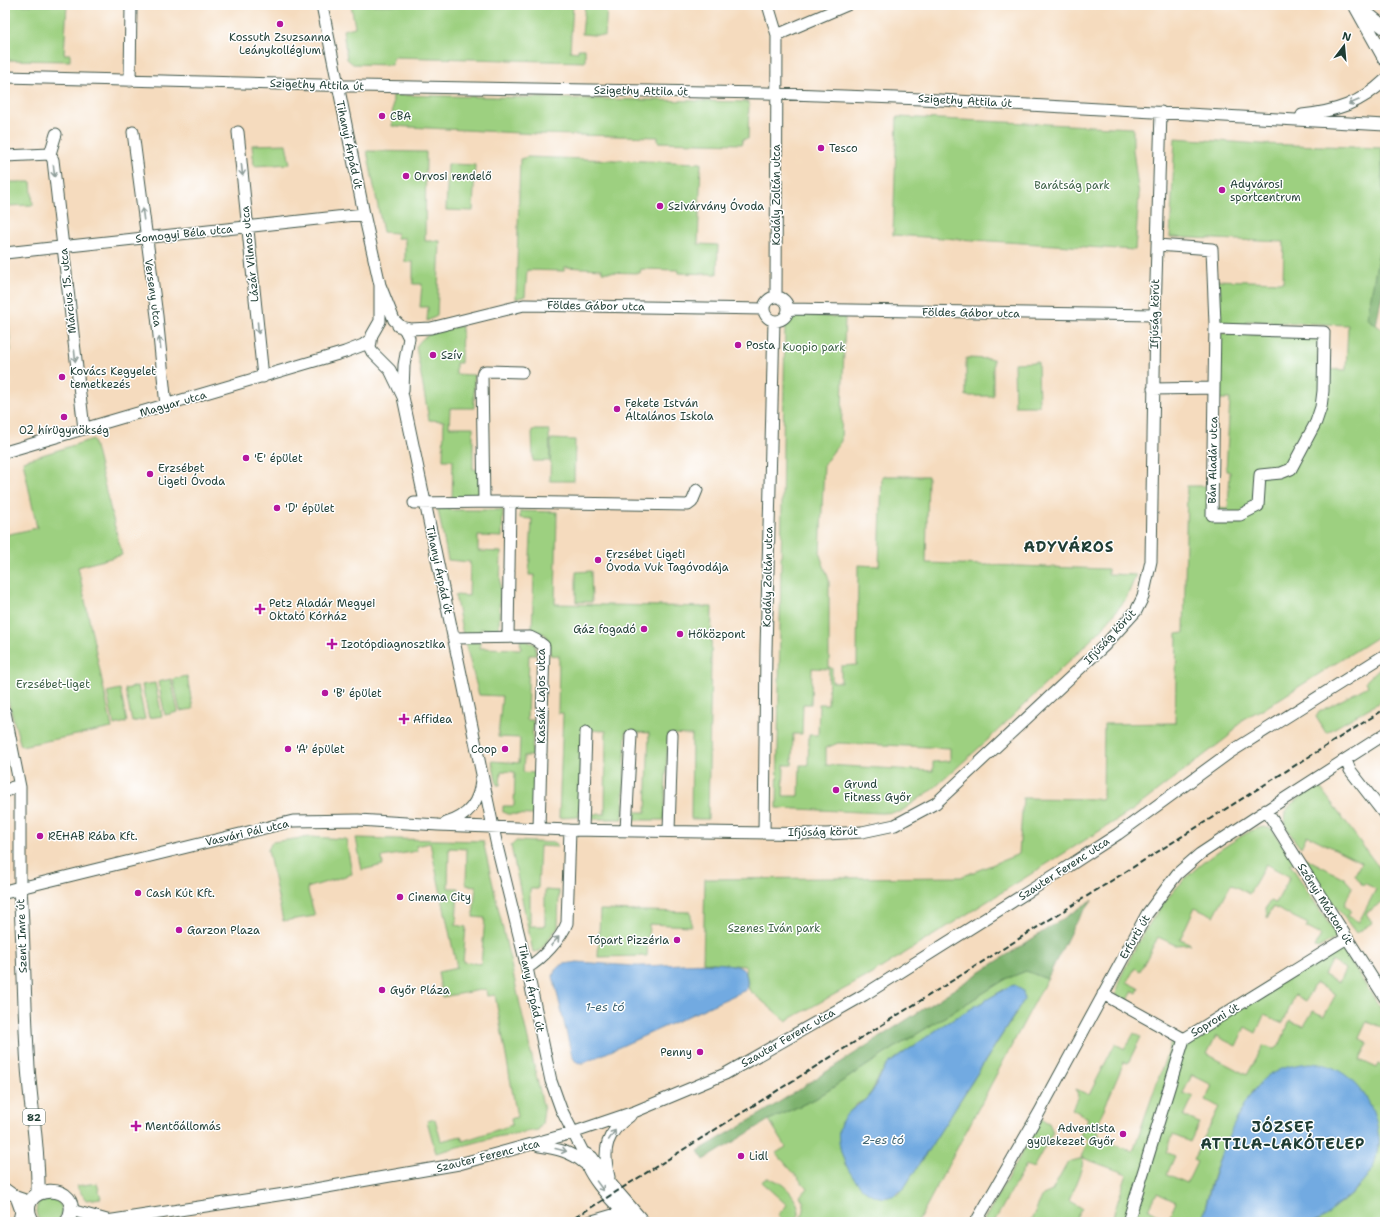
<svg xmlns="http://www.w3.org/2000/svg" width="1390" height="1227" viewBox="0 0 1390 1227" font-family="'Shantell Sans',sans-serif">
<style>
.green{fill:#9dd080;stroke:#5e865a;fill-rule:evenodd}
.forest{fill:#7eb26e;stroke:#4e7851}
.water{fill:#72aae1;stroke:#48748a}
.lines{fill:none;stroke-linecap:round;stroke-linejoin:round}
.minor-casing{stroke:#3f5549;stroke-width:13}
.major-casing{stroke:#3f5549;stroke-width:15}
.minor{stroke:#fff;stroke-width:11}
.major{stroke:#fff;stroke-width:13}
.rail{stroke:#1f3d34;stroke-width:2;stroke-dasharray:6 3;stroke-linecap:butt}
.oneway{stroke:#8f9e9a}
.poi-dot{fill:#b5179e;stroke:#fff;stroke-width:1.5}
.labels{text-anchor:middle;dominant-baseline:central;stroke-width:3;stroke-linejoin:round;paint-order:stroke}
.shield{fill:#fff;stroke:#627771;stroke-width:1}
.shield-label{font-size:10px;font-weight:bold;fill:#1f3d34}
.poi-label{font-size:11px;fill:#1f3d34;stroke:#fff;text-anchor:start}
.street-label{font-size:11px;fill:#1f3d34;stroke:#fff}
.park-label{font-size:11px;fill:#3e6247;stroke:#fff}
.water-label{font-size:12px;font-style:italic;fill:#3c6371;stroke:#fff}
.district-label{font-size:15px;font-weight:bold;letter-spacing:1px;fill:#1f3d34;stroke:#fff}
</style>
<rect width="100%" height="100%" fill="#fff"/>
<filter id="ink" filterUnits="userSpaceOnUse"><feTurbulence type="fractalNoise" baseFrequency=".025" numOctaves="2"/><feDisplacementMap in="SourceGraphic" scale="8" xChannelSelector="R" yChannelSelector="G"/><feConvolveMatrix kernelMatrix="1 2 1 2 8 2 1 2 1" color-interpolation-filters="sRGB"/></filter>
<filter id="wash" filterUnits="userSpaceOnUse"><feTurbulence type="fractalNoise" baseFrequency=".012" numOctaves="4" result="noise"/><feDisplacementMap in="SourceGraphic" scale="16" xChannelSelector="R" yChannelSelector="G"/><feGaussianBlur stdDeviation="0.9" result="paint"/><feColorMatrix in="noise" values="0 0 0 0 0 0 0 0 0 0 0 0 0 0 0 0 0 1.4 0 .05"/><feComposite in="paint" operator="in"/></filter>
<g filter="url(#wash)">
<rect width="100%" height="100%" fill="#f5dbbe"/>
<path class="green" d="M5,5H67L64,54H70V61L5,60Z
M351,5H573L570,51L578,52V49H585V62L393,57L392,65L353,64L347,59L343,30L355,27Z
M585,5H607L605,36L582,34Z
M393,95L749,102L748,139H743L742,144L658,142V137L537,134L392,126Z
M897,117L1133,128V150L1139,196L1135,250L893,235Z
M1175,138L1261,144L1382,148L1383,230L1368,318L1385,332V632L1270,705L1243,719L1229,736L1133,810L870,975L786,1021L749,990L745,966L703,962L705,879L961,877L1019,854L1023,798L1103,799L1104,724L1175,723L1177,634L1184,633L1187,486H1212L1214,507L1228,508L1230,472L1226,471L1230,399H1214L1215,333L1318,337L1317,369L1346,370L1348,325L1246,321V325L1215,324L1213,280L1283,282L1284,242L1170,237Z
M286,144L290,164L254,166L252,145Z
M367,151L426,152L425,241H440L437,316L427,321L428,307H420L422,284H413V262H405V238H397V233L383,232Z
M528,157L701,163L698,244L718,245L717,274L678,273V270L641,269L640,273L602,272V269L565,267L564,271L527,270L525,296L516,299L520,159Z
M448,164L475,165L473,211L446,210Z
M5,182H31L33,205L5,206Z
M7,305L11,351H5V306Z
M789,315L845,317L841,441L824,464L820,555L829,580V668H832V682H841V666L857,665L858,565L879,566L882,476H928L926,563L1108,569V574L1136,575L1126,599L1100,631L991,737L933,789L900,812L881,813L777,808L785,325ZM812,668L829,669L828,704H819L818,735H809L808,765H800L799,796H783L784,765H792L793,734H802L803,704H811ZM838,743L950,748V761L933,762V771L826,765V748Z
M462,326L461,363H456V374L474,375V408H450L449,427H473V469L479,470V501H452L453,460H443L444,421L429,420L416,347C425,331 446,328 462,326Z
M966,358L993,359V396H966Z
M1038,362L1039,406H1015L1014,363Z
M532,430H549L550,461H533Z
M93,439L122,555L78,567L112,728L21,746L5,690V535L37,528L23,461Z
M551,439L575,440L574,481H550Z
M437,505H448L449,510H503L502,537L478,536V551L501,552L499,629H480V634L463,635L455,595L469,596L470,562L448,560Z
M520,511L557,512L555,604L712,607L708,819H691L692,735L668,734L664,820H633V812H646L649,733L626,731L623,819H587L588,814H605L606,731L582,730L579,817L559,818L563,713H558L559,656L550,655V646L546,635L532,629L534,575H529L532,519L520,518Z
M591,571L592,602H576V572Z
M520,639L535,644L536,655H529L527,720H533L532,756H524L523,772L535,773L534,815L507,814L503,812V806H514L515,772L501,771L500,785H497L492,761L519,763L520,738L498,737L502,696L479,695L465,642H480V648L521,649Z
M1385,663V699L1326,733L1316,717L1319,712L1368,686L1366,681Z
M187,676L193,709L180,711L173,679Z
M171,679L178,712L165,715L158,682Z
M155,683L162,716L149,718L142,685Z
M138,686L145,719L132,722L125,689Z
M120,689L127,722L114,725L107,692Z
M1319,786L1385,876V900L1366,913L1372,923L1356,933L1300,859L1303,857L1344,878L1352,887L1344,906L1351,910L1348,916L1359,922L1376,889L1364,883L1363,886L1355,875L1361,862L1307,835L1301,847C1295,843 1292,836 1288,830C1274,807 1303,797 1319,786Z
M1264,827L1272,829L1294,862L1290,864L1336,935L1335,939L1318,948L1315,947L1321,935L1306,927L1308,924L1273,907L1267,918L1266,908L1270,901L1276,903L1290,877L1266,864L1249,894L1231,884L1214,916L1195,907L1180,939L1191,944L1175,945L1158,937L1140,971L1135,968L1127,982L1139,988L1137,993L1133,991L1128,1000L1135,1004L1133,1006L1116,995C1117,981 1125,969 1131,956C1156,908 1183,873 1229,844C1240,837 1251,829 1264,827Z
M310,837L346,839L352,874L307,888L315,916L283,921L268,850L272,842Z
M356,838L483,841L544,1110L542,1124L538,1130L496,1137L436,1153L427,1121L435,1119L441,1141L461,1136L463,1141L512,1125L511,1119L517,1117L495,995L487,996L486,989L442,997L438,972L457,968L430,843L416,846L417,851L382,857L383,865L362,870ZM449,848L467,849L466,885L476,886L473,917L485,918L481,964L463,962L466,927L456,925L458,888H448Z
M516,841L556,843L558,847L540,846L538,889H530V926H545V890L559,891L558,927L540,951L533,952L511,846Z
M600,910L691,912V926L649,924L647,956L598,957Z
M1339,944L1385,1015V1029L1367,1021L1359,1038L1368,1043L1360,1060L1377,1068L1379,1064L1385,1066V1222H1316C1333,1209 1354,1195 1367,1177C1390,1142 1375,1105 1349,1078L1252,1091C1231,1131 1208,1176 1203,1222H1177L1169,1218L1176,1202L1157,1193L1149,1209L1158,1214L1154,1222H1111L1127,1174L1083,1158L1082,1167L1069,1201L1082,1208L1074,1222H1030L1043,1195L1052,1191L1068,1162L1083,1158L1081,1157L1089,1140L1080,1135L1088,1118L1072,1109L1078,1096L1076,1089L1089,1095L1115,1044L1125,1049L1134,1033L1141,1037L1128,1063L1124,1062L1097,1125L1100,1140L1133,1151L1174,1034L1184,1039ZM1331,961L1344,968L1345,970L1339,982L1324,975ZM1315,983L1336,994L1324,1016L1313,1011L1304,1026L1290,1021L1279,1046L1275,1049L1263,1046L1247,1075L1207,1054L1216,1036L1236,1046L1245,1027L1256,1033L1264,1015L1283,1023L1295,995L1306,1001ZM1192,1075L1212,1085L1206,1100L1219,1107L1193,1160L1197,1162L1187,1183L1167,1174L1175,1156L1166,1152L1173,1135L1190,1142L1199,1123L1184,1116L1193,1097L1183,1093Z
M1026,971L1047,979L918,1222H797C805,1213 807,1206 800,1196L807,1188L776,1153L786,1147L769,1120L815,1099L883,1055L1006,979ZM1010,986L1022,1004L904,1188L898,1195L845,1165L840,1143L841,1122L857,1104L865,1100L872,1091L881,1073L888,1064L945,1024Z
M1041,1119L1049,1123L1053,1132L1033,1168L1026,1165L994,1222H983Z
M767,1178C783,1180 800,1199 799,1215L793,1222H785L778,1215L787,1205L761,1182Z
M97,1183L101,1198L86,1200L76,1186Z
M36 1211a13 13 0 1 1 26 0a13 13 0 1 1-26 0Z"/>
<path class="forest" d="M1382,148H1385V279L1376,325L1367,318L1383,230Z
M1092,900L1074,925L1047,979L1026,971L1006,979L883,1055L815,1099L769,1120L704,1160L698,1151L764,1112Z"/>
<path class="water" d="M577,962C596,963 615,965 635,966C656,967 726,958 741,968C748,972 748,983 746,990L737,994L584,1063C575,1064 574,1060 571,1052L553,976C557,963 565,964 577,962Z
M1015,985L1023,991L1024,1000L904,1188C871,1221 834,1160 839,1129C842,1115 854,1108 865,1100C876,1091 879,1075 888,1064L945,1024L1010,986Z
M1311,1063C1317,1064 1324,1064 1329,1066C1368,1081 1390,1130 1372,1169C1365,1183 1351,1194 1339,1204C1333,1209 1323,1220 1315,1222C1307,1224 1294,1222 1285,1222C1258,1222 1231,1222 1203,1222C1207,1187 1239,1093 1270,1074C1282,1067 1298,1064 1311,1063Z"/>
</g>
<g filter="url(#ink)">
<g class="lines">
<g class="minor-casing">
<path id="minor" d="M322,5L364,214L380,285L394,320L405,330L409,338L404,365L403,391
M768,5L777,35L776,297
M777,35L847,5
M5,77L359,86L765,93L922,99L1385,125
M130,81L131,5
M1302,115C1336,111 1360,104 1385,80
M133,132L157,316L166,406
M238,132L263,377
M56,134L50,154L53,160L84,429
M5,156L50,154
M1157,245L1212,249L1215,324L1212,515H1240L1258,506L1260,475L1281,473L1291,469L1316,422L1321,407L1323,391L1324,332L1215,329
M5,253L364,214
M380,285V321L372,335L370,348L372,352L390,370L403,397L497,846L527,968L551,1081L561,1109L583,1152L592,1157L612,1185L644,1222
M764 309a12 12 0 1 1 24 0a12 12 0 1 1-24 0Z
M788,309L1155,315
M398,326L410,329L431,328L524,305L764,309
M1153,389L1214,388
M5,452L345,352L363,345L371,339
M484,502L482,376L483,372L486,371L522,372
M414,503L496,502L688,505L692,502L697,490
M509,570L510,502
M508,637L509,572
M453,638L530,637L536,640L544,646L541,753
M5,712L20,787V888L293,821L358,820L438,825L570,830L826,834L862,832L895,825L936,803L1104,646L1136,611L1143,597L1151,561L1155,315L1161,112
M1346,760L1350,770L1385,815
M5,792L13,787H20
M1266,810L1385,998
M446,823C468,817 480,801 481,779
M539,828L541,756
M583,830L586,732
M626,830L631,735
M669,831L672,735
M764,833L766,651L774,321
M527,968C542,959 561,939 567,923L570,830
M1103,994L1184,1039
M539,1146C557,1149 570,1151 584,1163
M583,1152C585,1176 616,1205 632,1222
M609,1177C602,1149 606,1133 630,1116
M5,1189L16,1197L31,1202
M16,1197L21,1211L19,1220
M71,1210L107,1220
M100,1222L298,1192L459,1164L572,1133L634,1112L725,1074L864,995L1058,873L1118,834L1229,753L1385,655
M589,1222L623,1212
M976,1222L1039,1113L1147,914L1177,874L1200,854L1256,817L1385,734
M1128,1222L1184,1039L1347,938"/>
</g>
<g class="major-casing">
<path id="major" d="M1355,5L1385,59
M1360,8L1385,28
M5,892L20,888C24,948 24,1008 28,1067C31,1110 39,1151 38,1194
M33,1222C9,1183 90,1179 67,1222"/>
</g>
<use href="#minor" class="minor"/>
<use href="#major" class="major"/>
<path class="rail" d="M568,1222L1385,709"/>
</g>
<defs><path id="oneway-shaft" d="M-6 0H5M1.5-3L5.5 0L1.5 3" fill="none" stroke-width="1.6" stroke-linecap="round" stroke-linejoin="round"/></defs>
<g class="oneway">
<use href="#oneway-shaft" transform="translate(1354 102) rotate(157)"/>
<use href="#oneway-shaft" transform="translate(242 170) rotate(84)"/>
<use href="#oneway-shaft" transform="translate(54 171) rotate(84)"/>
<use href="#oneway-shaft" transform="translate(143 214) rotate(-97)"/>
<use href="#oneway-shaft" transform="translate(258 328) rotate(85)"/>
<use href="#oneway-shaft" transform="translate(160 343) rotate(-96)"/>
<use href="#oneway-shaft" transform="translate(75 356) rotate(84)"/>
<use href="#oneway-shaft" transform="translate(555 941) rotate(-48)"/>
<use href="#oneway-shaft" transform="translate(612 1135) rotate(-56)"/>
<use href="#oneway-shaft" transform="translate(561 1150) rotate(14)"/>
<use href="#oneway-shaft" transform="translate(600 1186) rotate(54)"/>
</g>
</g>
<g class="poi-dot">
<circle cx="280" cy="24" r="4"/>
<circle cx="382" cy="116" r="4"/>
<circle cx="821" cy="148" r="4"/>
<circle cx="406" cy="176" r="4"/>
<circle cx="1222" cy="190" r="4"/>
<circle cx="660" cy="206" r="4"/>
<circle cx="738" cy="345" r="4"/>
<circle cx="433" cy="355" r="4"/>
<circle cx="62" cy="377" r="4"/>
<circle cx="617" cy="409" r="4"/>
<circle cx="64" cy="417" r="4"/>
<circle cx="246" cy="458" r="4"/>
<circle cx="150" cy="474" r="4"/>
<circle cx="277" cy="508" r="4"/>
<circle cx="598" cy="560" r="4"/>
<path d="M258 603h4v4h4v4h-4v4h-4v-4h-4v-4h4z"/>
<circle cx="644" cy="629" r="4"/>
<circle cx="680" cy="634" r="4"/>
<path d="M330 638h4v4h4v4h-4v4h-4v-4h-4v-4h4z"/>
<circle cx="325" cy="693" r="4"/>
<path d="M402 713h4v4h4v4h-4v4h-4v-4h-4v-4h4z"/>
<circle cx="288" cy="749" r="4"/>
<circle cx="505" cy="749" r="4"/>
<circle cx="836" cy="790" r="4"/>
<circle cx="40" cy="836" r="4"/>
<circle cx="138" cy="893" r="4"/>
<circle cx="400" cy="897" r="4"/>
<circle cx="179" cy="930" r="4"/>
<circle cx="677" cy="940" r="4"/>
<circle cx="382" cy="990" r="4"/>
<circle cx="700" cy="1052" r="4"/>
<path d="M134 1120h4v4h4v4h-4v4h-4v-4h-4v-4h4z"/>
<circle cx="1123" cy="1134" r="4"/>
<circle cx="741" cy="1156" r="4"/>
</g>
<g class="labels">
<rect class="shield" x="23" y="1109" width="22" height="16" rx="3"/>
<g class="shield-label">
<text x="34" y="1117">82</text>
</g>
<g class="poi-label">
<text x="280" y="37" text-anchor="middle">Kossuth Zsuzsanna<tspan x="280" dy="13">Leánykollégium</tspan></text>
<text x="390" y="116">CBA</text>
<text x="829" y="148">Tesco</text>
<text x="414" y="176">Orvosi rendelő</text>
<text x="1230" y="184">Adyvárosi<tspan x="1230" dy="13">sportcentrum</tspan></text>
<text x="668" y="206">Szivárvány Óvoda</text>
<text x="746" y="345">Posta</text>
<text x="441" y="355">Szív</text>
<text x="70" y="371">Kovács Kegyelet<tspan x="70" dy="13">temetkezés</tspan></text>
<text x="625" y="403">Fekete István<tspan x="625" dy="13">Általános Iskola</tspan></text>
<text x="64" y="430" text-anchor="middle">O2 hírügynökség</text>
<text x="254" y="458">'E' épület</text>
<text x="158" y="468">Erzsébet<tspan x="158" dy="13">Ligeti Óvoda</tspan></text>
<text x="285" y="508">'D' épület</text>
<text x="606" y="554">Erzsébet Ligeti<tspan x="606" dy="13">Óvoda Vuk Tagóvodája</tspan></text>
<text x="269" y="603">Petz Aladár Megyei<tspan x="269" dy="13">Oktató Kórház</tspan></text>
<text x="636" y="629" text-anchor="end">Gáz fogadó</text>
<text x="688" y="634">Hőközpont</text>
<text x="341" y="644">Izotópdiagnosztika</text>
<text x="333" y="693">'B' épület</text>
<text x="413" y="719">Affidea</text>
<text x="296" y="749">'A' épület</text>
<text x="497" y="749" text-anchor="end">Coop</text>
<text x="844" y="784">Grund<tspan x="844" dy="13">Fitness Győr</tspan></text>
<text x="48" y="836">REHAB Rába Kft.</text>
<text x="146" y="893">Cash Kút Kft.</text>
<text x="408" y="897">Cinema City</text>
<text x="187" y="930">Garzon Plaza</text>
<text x="669" y="940" text-anchor="end">Tópart Pizzéria</text>
<text x="390" y="990">Győr Pláza</text>
<text x="692" y="1052" text-anchor="end">Penny</text>
<text x="145" y="1126">Mentőállomás</text>
<text x="1115" y="1128" text-anchor="end">Adventista<tspan x="1115" dy="13">gyülekezet Győr</tspan></text>
<text x="749" y="1156">Lidl</text>
</g>
<g class="street-label">
<text transform="translate(317 85) rotate(2)">Szigethy Attila út</text>
<text transform="translate(641 91) rotate(1)">Szigethy Attila út</text>
<text transform="translate(965 101) rotate(3)">Szigethy Attila út</text>
<text transform="translate(349 145) rotate(78)">Tihanyi Árpád út</text>
<text transform="translate(776 195) rotate(-90)">Kodály Zoltán utca</text>
<text transform="translate(184 234) rotate(-6)">Somogyi Béla utca</text>
<text transform="translate(250 254) rotate(-96)">Lázár Vilmos utca</text>
<text transform="translate(68 291) rotate(-96)">Március 15. utca</text>
<text transform="translate(153 293) rotate(82)">Verseny utca</text>
<text transform="translate(596 306) rotate(1)">Földes Gábor utca</text>
<text transform="translate(971 313) rotate(1)">Földes Gábor utca</text>
<text transform="translate(1155 314) rotate(-89)">Ifjúság körút</text>
<text transform="translate(173 404) rotate(-16)">Magyar utca</text>
<text transform="translate(1213 460) rotate(-89)">Bán Aladár utca</text>
<text transform="translate(439 570) rotate(78)">Tihanyi Árpád út</text>
<text transform="translate(768 577) rotate(-89)">Kodály Zoltán utca</text>
<text transform="translate(1110 637) rotate(-47)">Ifjúság körút</text>
<text transform="translate(541 696) rotate(-90)">Kassák Lajos utca</text>
<text transform="translate(823 832) rotate(-1)">Ifjúság körút</text>
<text transform="translate(247 833) rotate(-13)">Vasvári Pál utca</text>
<text transform="translate(1064 869) rotate(-33)">Szauter Ferenc utca</text>
<text transform="translate(1325 904) rotate(58)">Szőnyi Márton út</text>
<text transform="translate(22 936) rotate(-92)">Szent Imre út</text>
<text transform="translate(1135 937) rotate(-60)">Erfurti út</text>
<text transform="translate(531 988) rotate(78)">Tihanyi Árpád út</text>
<text transform="translate(1215 1020) rotate(-31)">Soproni út</text>
<text transform="translate(788 1038) rotate(-30)">Szauter Ferenc utca</text>
<text transform="translate(488 1156) rotate(-14)">Szauter Ferenc utca</text>
</g>
<g class="park-label">
<text x="1072" y="185">Barátság park</text>
<text x="814" y="347">Kuopio park</text>
<text x="53" y="684">Erzsébet-liget</text>
<text x="774" y="928">Szenes Iván park</text>
</g>
<g class="water-label">
<text x="605" y="1007">1-es tó</text>
<text x="883" y="1140">2-es tó</text>
</g>
<g class="district-label">
<text x="1069" y="547">ADYVÁROS</text>
<text x="1283" y="1127">JÓZSEF<tspan x="1283" dy="17">ATTILA-LAKÓTELEP</tspan></text>
</g>
</g>
<rect width="1390" height="1227" fill="none" stroke="#fff" stroke-width="20"/>
<g transform="translate(1344 46) rotate(16)" stroke="#ffffff" stroke-width="3" paint-order="stroke">
<path d="M0-3L7 15L0 10L-7 15Z" fill="#1f3d34"/>
<text y="-6" font-size="11" font-weight="bold" text-anchor="middle" fill="#1f3d34">N</text>
</g>
</svg>
